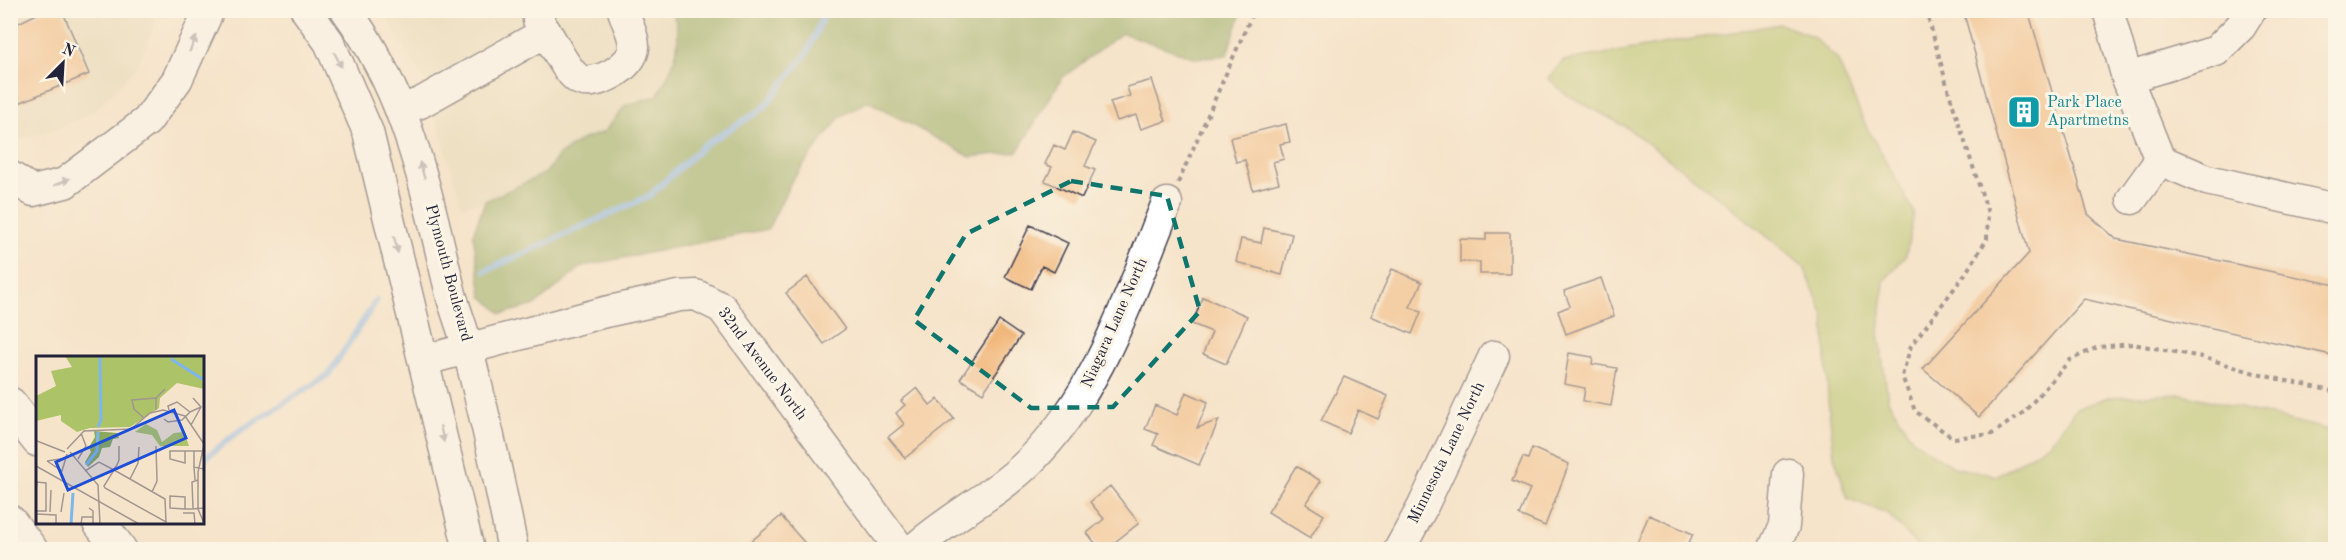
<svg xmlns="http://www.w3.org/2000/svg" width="2346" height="560" viewBox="0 0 2346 560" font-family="'Old Standard TT',serif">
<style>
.built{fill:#e3dbba}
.green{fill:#adc368;stroke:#687252;stroke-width:1.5}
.forest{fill:#8aa95c;stroke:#56664c;stroke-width:1.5}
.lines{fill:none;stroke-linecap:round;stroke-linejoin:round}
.stream{stroke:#7db6ed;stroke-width:6}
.building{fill:#f1b679}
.minor-casing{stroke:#423f50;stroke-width:33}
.major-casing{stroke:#423f50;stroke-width:36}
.path{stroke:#423f50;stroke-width:4;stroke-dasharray:4.5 4.5;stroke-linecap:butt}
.minor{stroke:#fff;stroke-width:30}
.major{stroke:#fff;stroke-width:33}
.oneway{fill:#9c9ca7}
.marked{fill:none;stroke:#0f766e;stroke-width:4.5;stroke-dasharray:12 8;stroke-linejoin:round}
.labels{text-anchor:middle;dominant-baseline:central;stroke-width:6;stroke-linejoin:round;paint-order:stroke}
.culture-label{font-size:16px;fill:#0d838f;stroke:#fcf5e5;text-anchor:start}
.street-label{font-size:16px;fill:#22223b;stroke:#fcf5e5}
.inset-river{fill:none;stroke:#7db6ed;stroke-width:3}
.inset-road{fill:none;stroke:#a19691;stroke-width:1.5}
.view{fill:#1d4ed8;fill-opacity:0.15;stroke:#1d4ed8;stroke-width:3}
.inset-edge{fill:none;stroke:#22223b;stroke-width:3}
</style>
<rect width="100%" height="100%" fill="#fcf5e5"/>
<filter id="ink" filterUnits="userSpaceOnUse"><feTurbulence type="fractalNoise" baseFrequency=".0167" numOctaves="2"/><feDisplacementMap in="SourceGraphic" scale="12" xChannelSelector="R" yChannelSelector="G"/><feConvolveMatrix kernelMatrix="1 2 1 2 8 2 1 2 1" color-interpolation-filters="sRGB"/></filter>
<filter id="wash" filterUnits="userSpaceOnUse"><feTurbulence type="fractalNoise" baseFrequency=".008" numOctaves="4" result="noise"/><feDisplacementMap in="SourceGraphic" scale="24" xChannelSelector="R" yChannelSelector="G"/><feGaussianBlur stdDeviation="1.35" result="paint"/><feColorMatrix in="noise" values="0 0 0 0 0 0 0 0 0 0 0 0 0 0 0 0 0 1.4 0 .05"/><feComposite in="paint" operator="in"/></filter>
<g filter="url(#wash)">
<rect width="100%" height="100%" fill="#f6e4ca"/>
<path class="built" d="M10,11H161L137,66L94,112L52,131L11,141Z
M382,11H672L679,27L674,66L657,96L626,105L604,132L581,140L559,155L546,173L485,201L462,206L425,82Z"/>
<path class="green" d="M1780,24L1812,36L1837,59L1865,124L1914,212L1906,255L1884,281L1879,333L1888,400L1913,440L1953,467L1997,476L2049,444L2076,409L2108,397L2183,394L2325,429L2335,437V549H1920L1887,513L1848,499L1834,456L1828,400L1824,316L1804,267L1734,209L1626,127L1564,93L1548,78L1563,61Z"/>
<path class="forest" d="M672,11H1242L1227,55L1196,58L1122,33L1062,78L1017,152L970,157L868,101L840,117L792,180L768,229L583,266L535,305L502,314L482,296L473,234L485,201L546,173L559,155L581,140L604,132L626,105L657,96C673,67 686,43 672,11Z"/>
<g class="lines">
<path class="stream" d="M485,271L649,196L704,145L764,108L807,53L826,10
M202,461L235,434L328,375L376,301"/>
</g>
<g id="blocks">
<path class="building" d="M45,10H62L89,74L19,103L10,83V27Z
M1963,10H2028L2088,214L2116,239L2336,285V356L2084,299L1979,417L1923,369L2029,253Z
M1152,80L1166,121L1141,129L1136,115L1117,121L1110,102L1130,96L1127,87Z
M1286,124L1290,142L1280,144L1284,159L1273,162L1279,183L1253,190L1245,160L1236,162L1230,138Z
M1073,132L1096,142L1085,166L1095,170L1082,198L1045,181L1052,167L1045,164L1054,145L1065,150Z
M1030,225L1068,243L1054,272L1042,266L1031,289L1005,277Z
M1264,228L1292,234L1282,275L1236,262L1241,239L1261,243Z
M1486,233H1510V274H1480V262H1460V239L1486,240Z
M1392,269L1422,282L1410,307L1421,312L1412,334L1371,316Z
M807,277L845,329L824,344L786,293Z
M1601,278L1614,316L1566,334L1558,311L1570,306L1564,291Z
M1203,297L1247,316L1226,364L1203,354L1212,332L1192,324Z
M999,321L1021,336L983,393L960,379Z
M1569,353L1593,357L1592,364L1617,368L1611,406L1583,401L1585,388L1564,384Z
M1344,377L1388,396L1378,419L1358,410L1348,433L1321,421Z
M917,388L930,405L938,399L954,419L905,458L888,437L904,424L896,413L905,405L901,401Z
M1186,392L1208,402L1197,428L1219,420L1199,465L1153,445L1158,434L1145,429L1155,405L1177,415Z
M1532,448L1569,464L1545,526L1519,515L1530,489L1512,481L1523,457L1528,459Z
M1296,466L1321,481L1306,504L1324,515L1310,538L1268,512Z
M1110,486L1139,523L1106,549H1100L1087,533L1104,519L1090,502Z
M1649,515L1693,534L1686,549H1634Z
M781,516L810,549H742Z"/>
</g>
</g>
<g filter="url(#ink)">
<use href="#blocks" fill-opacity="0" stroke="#423f50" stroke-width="1.5"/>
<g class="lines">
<g class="minor-casing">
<path id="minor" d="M306,10L329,42L368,132L469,550
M346,10C411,99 426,194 452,298C457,315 464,332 468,350C485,416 500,483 513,550
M2108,10L2127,78L2216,51L2241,26L2251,10
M546,32C555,45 564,68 577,78C593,90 635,66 634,46C634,35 626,21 623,10
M2127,78L2160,160L2207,180L2336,209
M402,109L420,103L546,32L538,20L541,10
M10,176L33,191L65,183L147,121L177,80L209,10
M2132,199L2160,160
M425,360L605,312L679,296L696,295L722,308L901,550
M913,550C949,517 994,496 1029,462C1100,392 1130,293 1167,203
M1399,550L1422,508L1494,356
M1773,550L1784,526L1788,474"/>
</g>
<g class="major-casing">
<path id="major" d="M10,404L38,440
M10,522L31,550
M99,522L120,550"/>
</g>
<path class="path" d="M1926,10L1950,96L1988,213L1987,239L1965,274L1911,346L1902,376L1915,411L1953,438L1992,434L2024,412L2070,360L2098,347L2133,344L2202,357L2261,375L2336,392
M1178,183L1254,10"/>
<use href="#minor" class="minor"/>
<use href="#major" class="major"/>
</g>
<defs><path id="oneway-solid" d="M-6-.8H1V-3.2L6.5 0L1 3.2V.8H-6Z" transform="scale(1.5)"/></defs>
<g class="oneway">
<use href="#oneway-solid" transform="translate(193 44) rotate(-65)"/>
<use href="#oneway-solid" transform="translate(338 60) rotate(64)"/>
<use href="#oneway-solid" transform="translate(422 170) rotate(-107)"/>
<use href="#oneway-solid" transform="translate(62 182) rotate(-24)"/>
<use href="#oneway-solid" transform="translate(396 245) rotate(76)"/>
<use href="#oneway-solid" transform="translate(442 434) rotate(77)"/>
</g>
</g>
<path d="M0 0H2346V560H0ZM1071,181L1167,196L1200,311L1113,407L1031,408L914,320L966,234Z" fill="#f6e4ca" fill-opacity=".55" fill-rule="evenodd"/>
<path class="marked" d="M1071,181L1167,196L1200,311L1113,407L1031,408L914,320L966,234Z"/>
<defs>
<g id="building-square" transform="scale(1.725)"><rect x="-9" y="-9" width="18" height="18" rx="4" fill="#0f9aa8" stroke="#fcf5e5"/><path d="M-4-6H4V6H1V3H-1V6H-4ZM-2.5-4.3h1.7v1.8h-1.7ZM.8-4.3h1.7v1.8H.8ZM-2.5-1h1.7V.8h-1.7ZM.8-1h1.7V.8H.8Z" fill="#fff"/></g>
</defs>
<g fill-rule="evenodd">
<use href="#building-square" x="2024" y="112"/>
</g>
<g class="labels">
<g class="culture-label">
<text x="2047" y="103">Park Place<tspan x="2047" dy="18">Apartmetns</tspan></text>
</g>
<g class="street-label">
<text transform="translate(448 273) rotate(75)">Plymouth Boulevard</text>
<text transform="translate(1115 323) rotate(-66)">Niagara Lane North</text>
<text transform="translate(762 364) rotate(53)">32nd Avenue North</text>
<text transform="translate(1447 453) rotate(-64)">Minnesota Lane North</text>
</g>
</g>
<g transform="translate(36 356)">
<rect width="168" height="168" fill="#f6e4ca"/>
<path d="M29,0H168V33L141,27L124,42L123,52L94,71L54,72L41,76L25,65V59L0,65V40L20,30L15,15L36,11ZM110,68L121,74L126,86L138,77L148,76L153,90H124L116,79L99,76Z" fill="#adc368"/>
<path d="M58,75L81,77L83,82L77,83L74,91L66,92L63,101L52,111L49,106L55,96L53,91L59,81Z" fill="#8aa95c"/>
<path class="inset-river" d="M135,3L168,24M62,71L65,64L64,0M50,109L61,95L62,76M35,168L37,137"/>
<path class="inset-road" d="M120,54V42L129,33M154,56L165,51L157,42M108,62L98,53L96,44L120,42M128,63L132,66L146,64L154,56L141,46L132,50L133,54M155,69L165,51M1,85L29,96M168,89L162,116V153L168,167M31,93L48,75L95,73L114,57L127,54L149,60L168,88M149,95H134V103L149,107V95H158M34,96L62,129L64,168M42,103L50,90L45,77M11,105L26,115L31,98M11,105L30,102M0,110L103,168M158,111V95H166M49,115L63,106L78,114L94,123L129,143L130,166L69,132L68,130L78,114V113L81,109L83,104V90M94,123L102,107L103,91M159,124L158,111L168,113M0,134L1,126L10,127V155H0M116,136L121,125L120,90M53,152L57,155V168M157,152L156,126L162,124M149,153V141L134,140V152L149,153H156L168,152M14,156L15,134M25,156L28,137M147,157H158L159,168M0,158L20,159V168M45,168L46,161H57"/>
<path class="view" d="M138,54L150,82L32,134L20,106Z"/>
<rect width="168" height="168" class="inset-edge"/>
</g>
<rect width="2346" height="560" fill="none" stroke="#fcf5e5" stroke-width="36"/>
<g transform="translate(63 63) rotate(24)" stroke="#fcf5e5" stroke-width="4.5" paint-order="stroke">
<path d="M0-4.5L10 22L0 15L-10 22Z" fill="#22223b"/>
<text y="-9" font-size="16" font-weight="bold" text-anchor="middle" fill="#22223b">N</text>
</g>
</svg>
